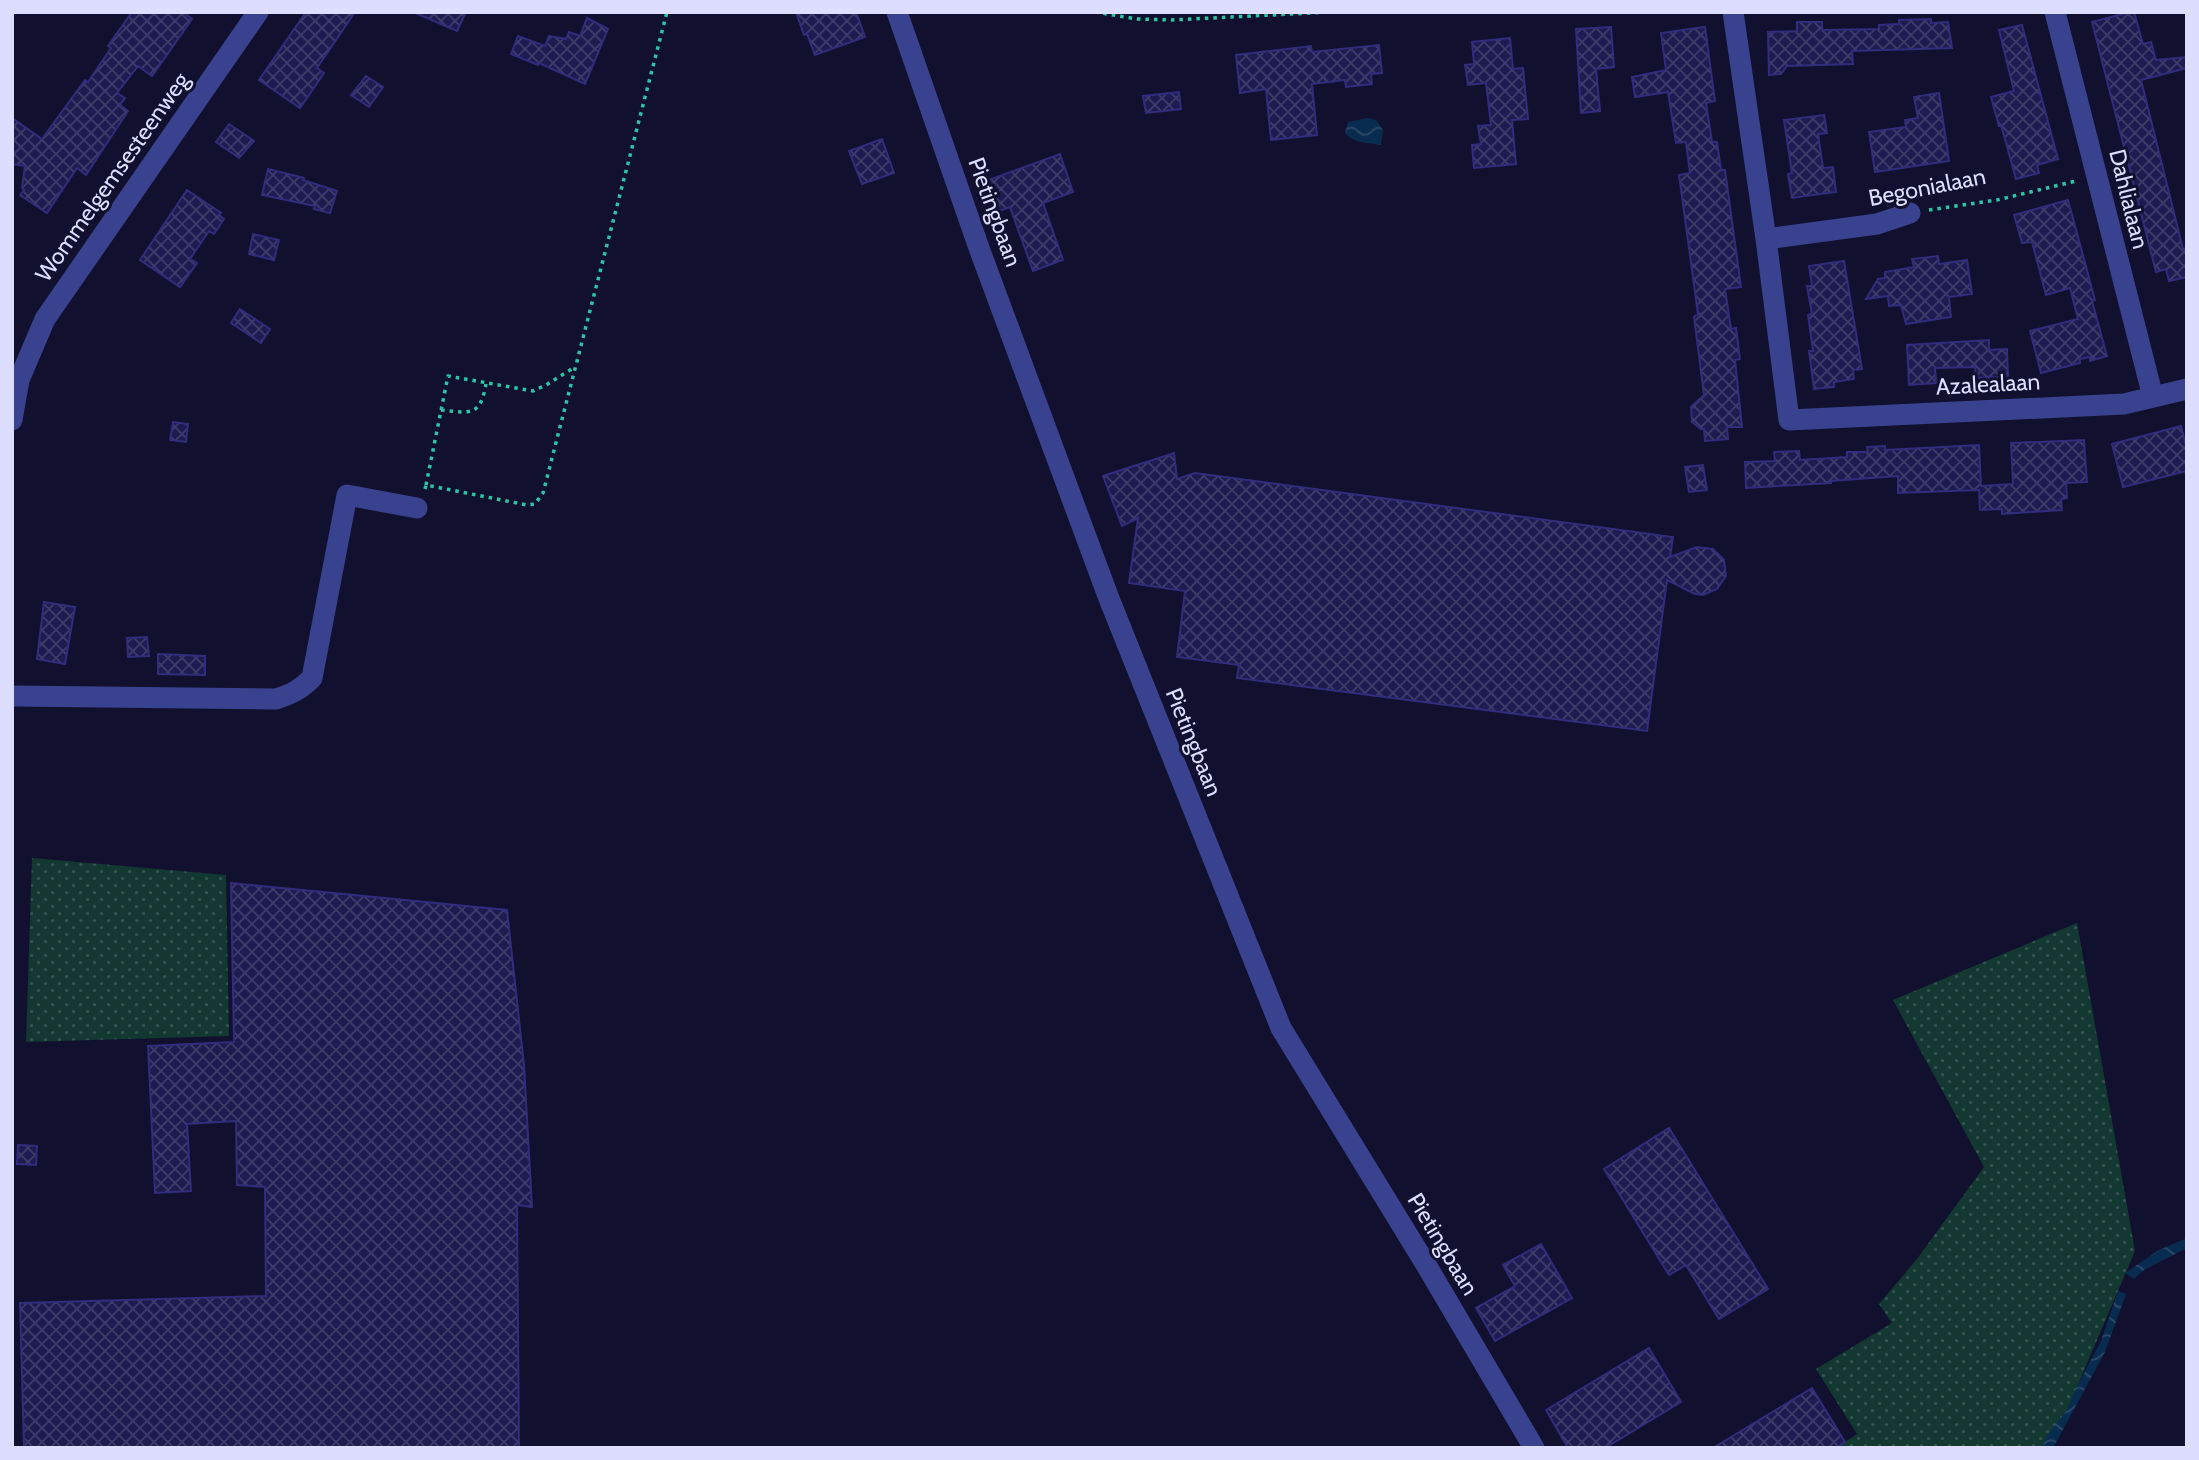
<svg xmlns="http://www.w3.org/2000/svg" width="2199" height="1460" viewBox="0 0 2199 1460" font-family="Cabin,sans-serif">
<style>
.grass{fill:url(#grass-dots)}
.water{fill:url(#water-waves)}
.building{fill:url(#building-cross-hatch);stroke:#312c7d;stroke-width:2}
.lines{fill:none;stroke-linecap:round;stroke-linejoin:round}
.path{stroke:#2ac6a7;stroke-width:3.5;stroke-dasharray:3.5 5;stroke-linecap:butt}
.minor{stroke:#39428f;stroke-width:21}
.labels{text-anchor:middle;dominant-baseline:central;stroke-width:6;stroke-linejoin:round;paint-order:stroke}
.street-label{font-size:23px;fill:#dddeff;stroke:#11102e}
</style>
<defs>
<pattern id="grass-dots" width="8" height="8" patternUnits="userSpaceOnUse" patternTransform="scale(1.75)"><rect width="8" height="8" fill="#133832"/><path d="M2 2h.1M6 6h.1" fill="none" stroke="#355451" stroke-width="1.8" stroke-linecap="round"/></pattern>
<pattern id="water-waves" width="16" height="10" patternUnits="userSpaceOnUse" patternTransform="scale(1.75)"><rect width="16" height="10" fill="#082c4f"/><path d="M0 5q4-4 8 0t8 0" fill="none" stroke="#2c4a69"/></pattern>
<pattern id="building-cross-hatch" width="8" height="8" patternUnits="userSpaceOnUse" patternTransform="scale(1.75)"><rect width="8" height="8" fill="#1e1b50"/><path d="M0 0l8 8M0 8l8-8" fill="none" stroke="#3e3c6a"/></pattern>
</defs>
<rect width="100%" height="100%" fill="#11102e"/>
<path class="grass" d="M32,858L226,875L229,1036L26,1042Z
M2077,923L2135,1251L2051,1448H1836L1857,1434L1816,1369L1892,1323L1879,1304L1917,1259L1984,1167L1893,1000Z"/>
<path class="water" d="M1368,118L1376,120L1383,130L1381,145C1366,142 1355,144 1345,133L1348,122Z
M2187,1238V1248L2144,1270L2134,1279L2125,1273L2159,1250Z
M2118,1291L2126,1294L2105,1352L2053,1448H2042L2046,1437L2067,1410L2078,1384L2101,1341Z"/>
<path class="building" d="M132,12H183L192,19L152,76L138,66L117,93L125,98L120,105L128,111L86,175L77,168L47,213L20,195L24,190L22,188L25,166L12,164V118L42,139L85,80L88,82L111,48L108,46Z
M306,12H355L317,68L324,73L300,108L259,80Z
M413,12H466L457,31Z
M796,12H856L865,37L815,55L807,34L804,35Z
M2130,12H2134L2143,44L2151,42L2156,60L2187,57V68L2141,80L2183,249L2187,248V277L2169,281L2166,269L2156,272L2092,22Z
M587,18L608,29L585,84L539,63L538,65L511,54L518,36L545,46L549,36L566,39L569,32L580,36Z
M1931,19V23L1948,22L1952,48L1852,51L1853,64L1787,66L1781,74L1769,75L1768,32L1797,31V22H1822V30L1879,29V25L1899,24V20Z
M2022,25L2058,159L2037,165L2039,173L2016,179L2001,125L1999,126L1991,97L2014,91L1999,30Z
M1611,27L1614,67L1596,69L1600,111L1581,113L1576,29Z
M1705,27L1715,101L1706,103L1712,142H1717L1721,170H1725L1741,287L1725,289L1731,329L1736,328L1740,359L1735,360L1742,427H1727L1728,439L1705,441L1704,429H1701L1692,422L1691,407L1704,395L1694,317L1698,314L1679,175L1690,173L1686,142L1676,143L1668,92L1635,97L1632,77L1666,70L1661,33Z
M1510,38L1513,69L1523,68L1528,119L1512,120L1516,164L1474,168L1472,145L1481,144L1478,126L1491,125L1486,83L1468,85L1465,65L1474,64L1472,42Z
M1379,45L1382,73L1371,74L1372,84L1346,87L1345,80L1312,84L1317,135L1271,140L1266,89L1240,93L1236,55L1311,46L1312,52Z
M366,76L383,87L369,107L351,95Z
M1179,92L1181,109L1146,113L1143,96Z
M1939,93L1949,161L1875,172L1869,132L1906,127L1905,120L1918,118L1914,97Z
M1824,115L1827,133L1818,134L1823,168L1833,167L1836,192L1792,198L1788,174L1792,173L1784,120Z
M229,124L254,141L239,158L216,142Z
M882,139L894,173L862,184L849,151Z
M1060,154L1073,192L1043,203L1063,260L1033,271L1010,207L994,213L983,182Z
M268,169L304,178L303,180L337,191L330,213L314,209L315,206L262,195Z
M187,190L221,213L219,215L224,219L214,234L209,231L190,259L197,263L180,287L140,260Z
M2068,200L2095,300L2092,301L2107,356L2090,361V357L2080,359V363L2041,373L2030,331L2078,319L2070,288L2046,295L2032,242L2022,243L2014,215Z
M253,234L279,240L274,260L249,254Z
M1938,256L1939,264L1967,260L1972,294L1949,297L1951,317L1906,324L1901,305L1889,306L1888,296L1866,299L1878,279L1885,278V272L1914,267L1912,259Z
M1844,261L1862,369L1853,370L1854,379L1834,382V387L1814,389L1809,351H1813L1808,315L1812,314L1807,286H1812L1809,266Z
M240,309L270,329L261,343L231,323Z
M1989,340V350L2007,349L2008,377L1976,378L1975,367L1935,368L1936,383L1909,385L1907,345Z
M173,422L188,424L186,442L170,440Z
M2181,426L2187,450V471L2123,487L2112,444Z
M2084,440L2087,482L2066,483L2067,498L2061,499L2062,510L2002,514V509L1980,510L1979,490L1898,493V476L1831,481V483L1746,488L1745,462L1775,461L1774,452L1799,451L1800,460L1847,457V452H1868L1867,447L1885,446V450L1979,445L1981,486L2013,484L2011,443Z
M1174,453L1177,479L1195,473L1673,537L1670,557L1697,547L1713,549L1724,560L1726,576L1717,589L1703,595L1695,594L1667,580L1647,731L1237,678L1239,665L1177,657L1185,591L1129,583L1138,518L1122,526L1103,476Z
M1703,465L1707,490L1689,492L1685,467Z
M44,602L75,607L65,664L37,659Z
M147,637L149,656L128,657L127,638Z
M158,654L205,656V675L158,674Z
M231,883L507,910L524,1065L532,1207L517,1205L519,1448H24L20,1303L266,1296L265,1187L237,1185L236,1121L187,1124L191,1191L155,1193L148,1046L234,1042Z
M1669,1128L1768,1289L1719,1319L1686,1265L1669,1275L1604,1169Z
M18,1145L37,1146L36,1165L17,1164Z
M1541,1244L1572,1298L1495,1341L1476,1308L1515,1286L1503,1265Z
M1649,1348L1681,1402L1605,1448H1568L1546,1410Z
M1812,1388L1845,1442L1836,1448H1713Z"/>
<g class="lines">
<path class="path" d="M1095,12L1137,19L1171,20L1331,12
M1929,210L1997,200L2076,181
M441,410C471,413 480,417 486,384
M426,485L448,376L533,391L546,385L575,367
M425,489L426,485L527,505L535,504L543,493L667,12"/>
<path class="minor" d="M897,12L979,248L1108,596L1281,1028L1425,1263L1534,1448
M1733,12L1766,239L1789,420L2124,404L2187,389
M2055,12L2153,397
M1766,239L1877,224L1910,213
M12,420L19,380L45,319L258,12
M12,696L276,699C292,694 301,689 312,678L347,495L417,508"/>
</g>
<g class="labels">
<g class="street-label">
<text transform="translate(112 177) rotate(-55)">Wommelgemsesteenweg</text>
<text transform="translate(1927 187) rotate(-11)">Begonialaan</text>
<text transform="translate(2129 199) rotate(76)">Dahlialaan</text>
<text transform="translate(995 212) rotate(70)">Pietingbaan</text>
<text transform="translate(1988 384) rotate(-3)">Azalealaan</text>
<text transform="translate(1194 742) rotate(68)">Pietingbaan</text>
<text transform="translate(1443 1244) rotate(59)">Pietingbaan</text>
</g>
</g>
<rect width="2199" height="1460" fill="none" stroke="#dddeff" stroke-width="28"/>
</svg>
